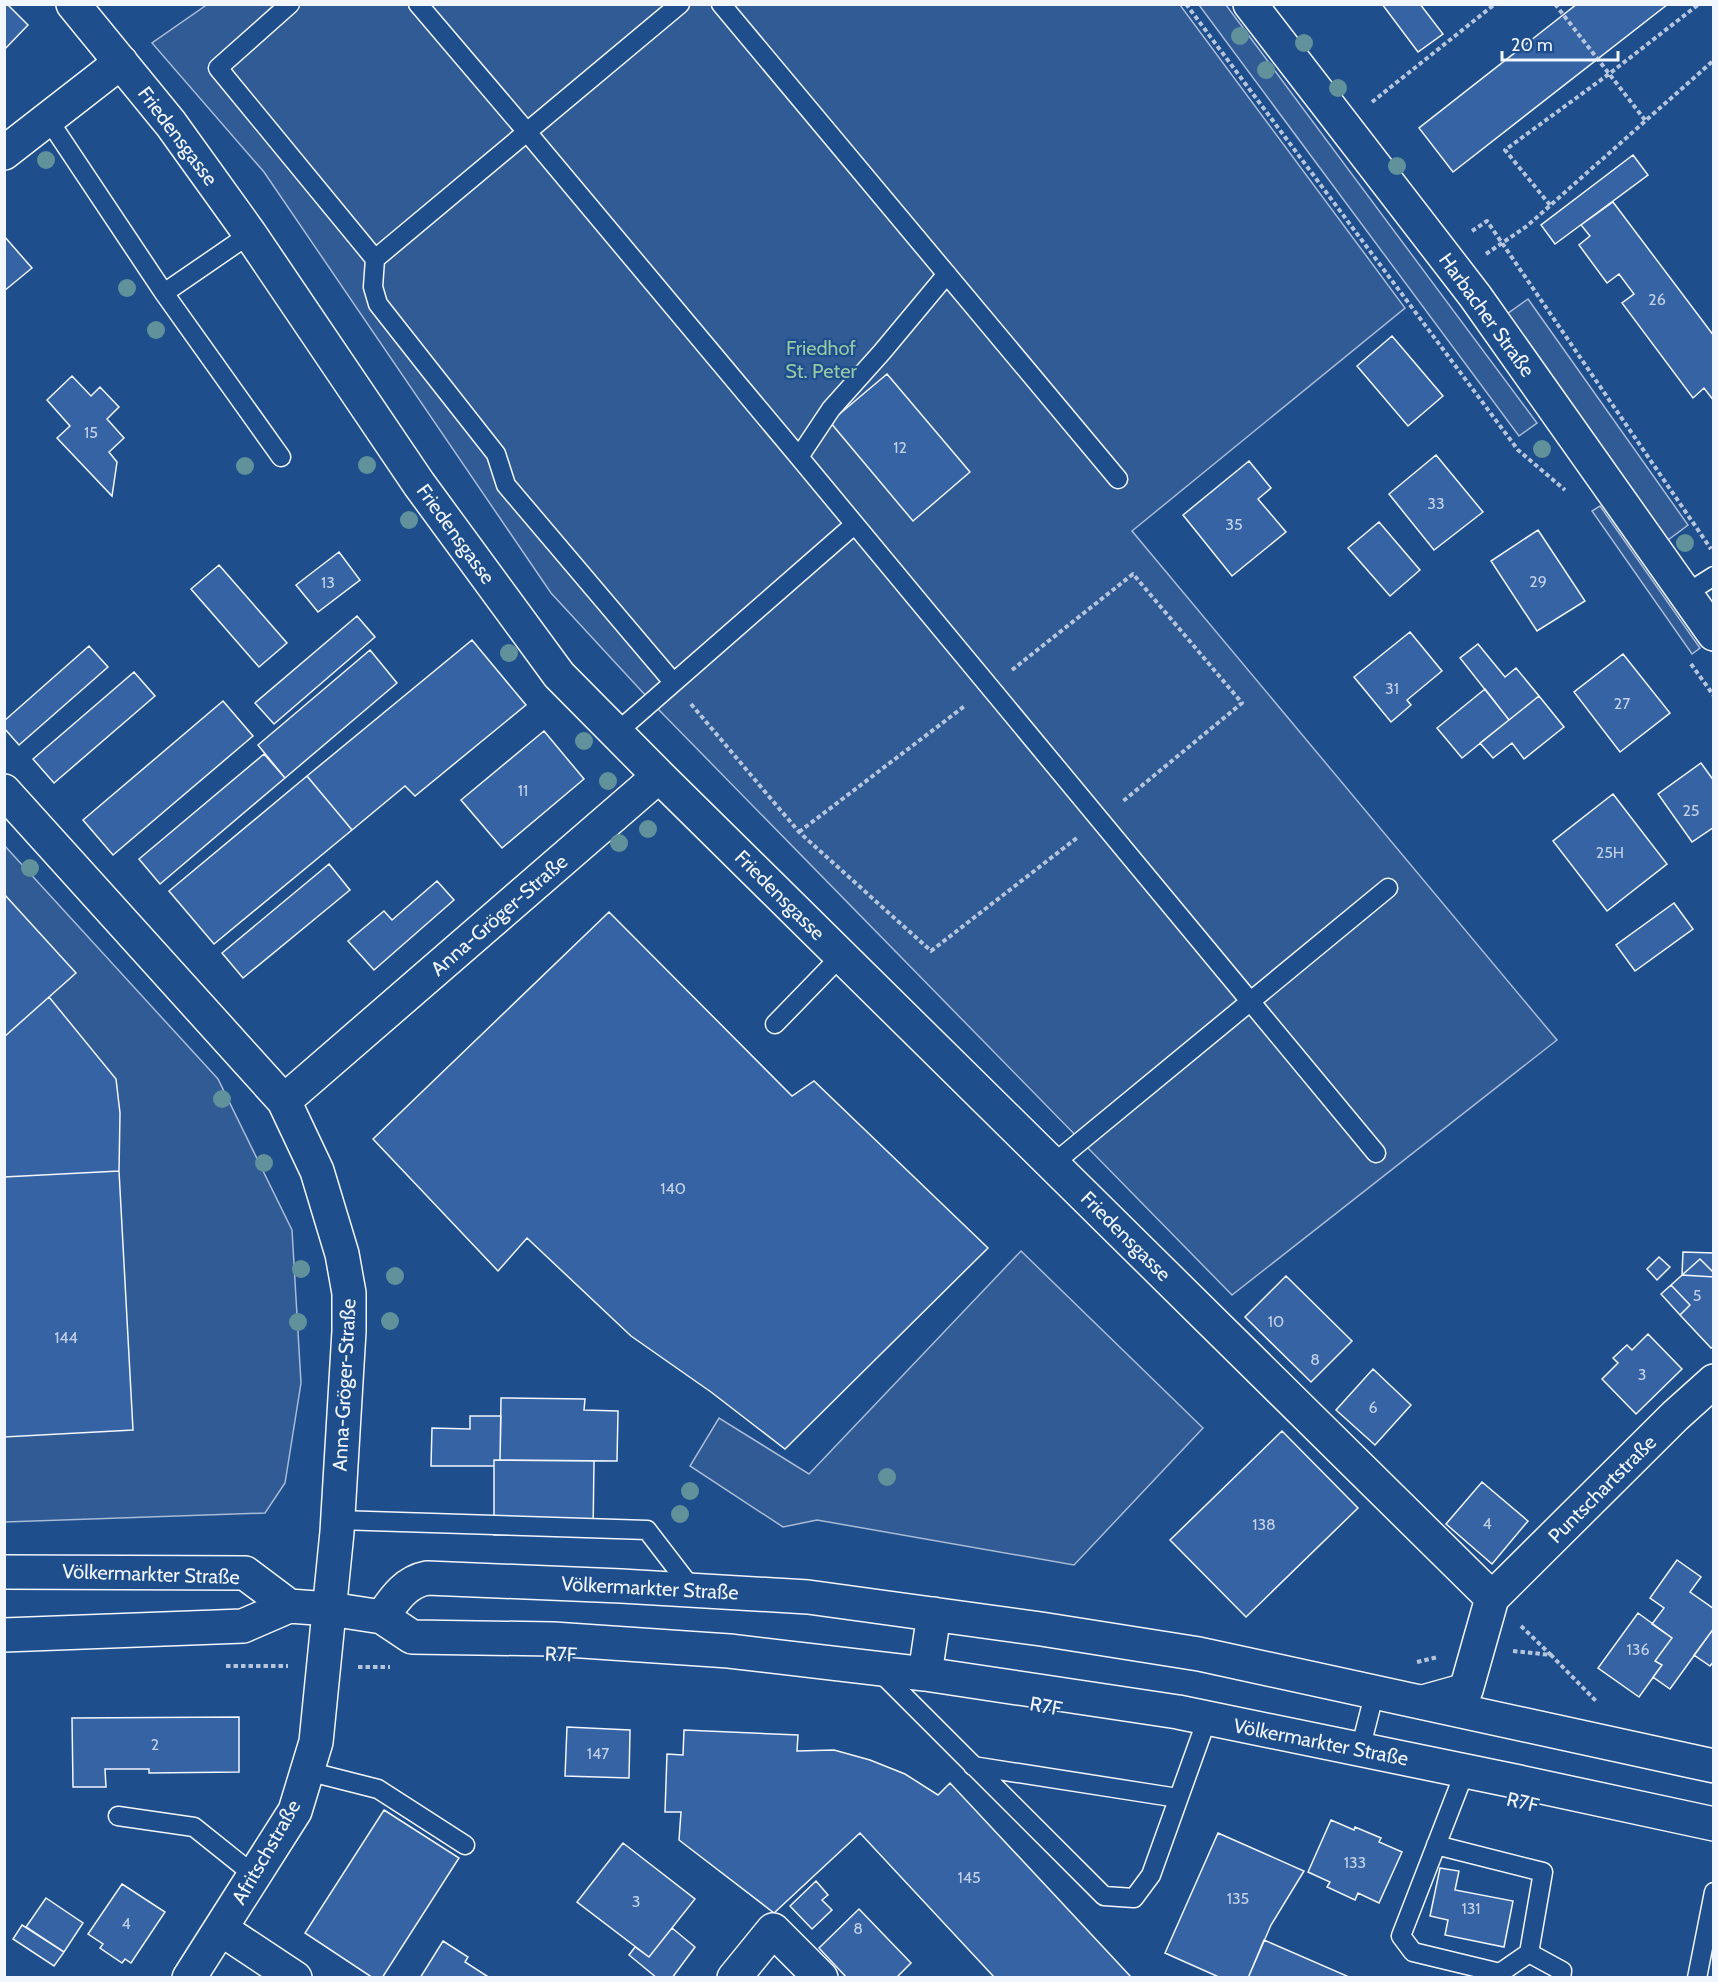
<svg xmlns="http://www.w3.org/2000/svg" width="1718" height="1982" viewBox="0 0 1718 1982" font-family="Cabin,sans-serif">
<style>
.built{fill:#305b95;stroke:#a8bbd7;stroke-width:1.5}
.building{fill:#3563a3;stroke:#f2f6ff;stroke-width:1.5}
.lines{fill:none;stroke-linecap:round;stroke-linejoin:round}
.lane-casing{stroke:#f2f6ff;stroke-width:21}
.street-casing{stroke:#f2f6ff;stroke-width:36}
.primary-casing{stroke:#f2f6ff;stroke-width:36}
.path{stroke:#b3c4dc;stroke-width:4;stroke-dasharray:4.5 3;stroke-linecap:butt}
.lane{stroke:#1f4e8c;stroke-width:18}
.street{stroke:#1f4e8c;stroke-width:33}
.primary{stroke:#1f4e8c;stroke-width:33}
.tree{fill:#61919a}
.labels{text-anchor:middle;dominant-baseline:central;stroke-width:4.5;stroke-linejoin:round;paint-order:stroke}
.number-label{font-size:16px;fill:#c3d1e8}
.street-label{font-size:20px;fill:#f2f6ff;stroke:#1f4e8c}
.park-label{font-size:20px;fill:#97c8a6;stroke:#1f4e8c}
</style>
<rect width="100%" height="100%" fill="#1f4e8c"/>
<path class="built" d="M208,4L1180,5L1405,308L1132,531L1557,1040L1232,1295L659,710L551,593L264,172L152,43Z
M1199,5H1226L1537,423L1519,436Z
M1528,299L1688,525L1668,540L1507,314Z
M1600,506L1700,648L1692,654L1592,511Z
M4,845L218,1079L292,1230L301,1383L285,1483L265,1513L5,1522Z
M1021,1251L1203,1428L1074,1565L817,1520L783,1527L690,1466L719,1418L809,1474Z"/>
<path class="building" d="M4,4H7L28,25L4,50Z
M1382,4H1420L1443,34L1418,52Z
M1577,4H1668L1453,172L1419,128Z
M1633,155L1648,175L1555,244L1541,225Z
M1613,202L1714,336V401L1704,388L1693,398L1622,303L1634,294L1619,274L1607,283L1579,245L1590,236L1581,225Z
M4,236L32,268L4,291Z
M1392,336L1443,396L1408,426L1357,366Z
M887,374L970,472L913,521L830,422Z
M72,376L91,396L100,387L119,407L107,419L124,438L109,452L117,462L112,496L57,438L70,426L47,400Z
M1436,455L1483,512L1434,550L1389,494Z
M1249,461L1271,488L1258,499L1286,532L1232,576L1183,515Z
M1379,522L1420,570L1390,596L1348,548Z
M1538,530L1585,601L1537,631L1491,561Z
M339,552L360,580L318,612L296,585Z
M219,565L287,643L259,667L191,589Z
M357,616L375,637L274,724L255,703Z
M1410,632L1442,671L1407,700L1411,705L1391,722L1354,677Z
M472,640L526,705L415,796L405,786L352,830L307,776Z
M1478,644L1505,677L1516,668L1539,696L1509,720L1460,658Z
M89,646L108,667L19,745L4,728V721Z
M370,650L397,683L285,778L258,745Z
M1623,654L1670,713L1620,752L1574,692Z
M134,672L155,696L54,783L33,759Z
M1485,689L1509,720L1462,758L1437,728Z
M1539,696L1564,727L1524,759L1512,743L1493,758L1480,743Z
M223,701L253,736L113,855L83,820Z
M544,731L584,779L502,848L461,800Z
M264,754L285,778L160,884L139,859Z
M1701,763L1714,781V827L1692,842L1658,794Z
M307,776L352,830L214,944L169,891Z
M1613,794L1667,864L1607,911L1553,841Z
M329,864L350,890L243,978L222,953Z
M437,881L454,900L374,970L348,941L384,911L392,920Z
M4,894L76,973L4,1037Z
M1674,903L1693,929L1635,971L1616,945Z
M609,912L792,1096L814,1081L988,1248L785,1449L711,1392L631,1336L527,1238L498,1271L373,1139Z
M49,997L116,1079L120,1113L119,1171L4,1177V1037Z
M119,1171L133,1430L4,1437V1177Z
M1683,1252L1714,1253V1277L1682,1275Z
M1659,1257L1670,1267L1657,1280L1647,1269Z
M1700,1259L1714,1273V1346L1711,1348L1680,1315L1690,1305L1671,1285Z
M1286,1276L1352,1341L1311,1382L1245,1317Z
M1671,1285L1690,1305L1680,1315L1661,1294Z
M1648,1334L1682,1369L1636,1414L1602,1379L1618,1363L1613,1358L1627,1345L1632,1350Z
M1373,1369L1411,1405L1375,1445L1336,1410Z
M501,1398L585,1399L584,1410L618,1411L617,1461L500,1460Z
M470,1416H501L500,1460H494V1466H431L432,1428L470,1429Z
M1282,1431L1358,1508L1246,1617L1170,1540Z
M494,1460L594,1461L593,1535H494Z
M1482,1482L1528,1521L1492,1564L1446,1524Z
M1677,1560L1701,1577L1690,1592L1714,1609V1628L1670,1689L1653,1677L1662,1665L1655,1661L1672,1638L1652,1624L1664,1608L1650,1598Z
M1638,1613L1672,1638L1655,1661L1662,1665L1639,1697L1598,1668Z
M1714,1628V1661L1710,1666L1694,1655Z
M239,1717V1772L149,1773V1769H105L106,1787H73L72,1718Z
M567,1727L630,1730L629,1778L565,1776Z
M684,1730L798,1735L797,1751L834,1750L870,1760L905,1774L938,1795L950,1783L1132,1978H995L860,1833L774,1913L679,1840L681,1812H665L667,1754L683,1755Z
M384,1810L459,1858L382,1978H373L305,1933Z
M1331,1820L1354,1830L1355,1827L1381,1838L1379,1842L1402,1852L1379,1903L1358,1893L1355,1900L1327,1887L1330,1882L1308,1872Z
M1218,1833L1304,1871L1271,1925L1248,1978H1221L1165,1953Z
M623,1843L695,1899L649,1957L577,1902Z
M1440,1868L1459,1871L1455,1890L1513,1901L1504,1947L1445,1935L1448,1920L1430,1916Z
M816,1881L828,1895L822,1900L832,1910L812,1929L790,1906Z
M122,1884L165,1912L131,1963L125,1959L122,1963L100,1948L103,1944L88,1934Z
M46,1898L83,1923L64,1952L26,1927Z
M859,1909L911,1963L896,1978H847L819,1948Z
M22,1925L64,1952L54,1966L13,1939Z
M672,1928L695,1947L672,1978H657L629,1955L635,1947L649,1957Z
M1264,1940L1347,1976L1346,1978H1248Z
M443,1941L468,1957L465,1962L490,1978H420Z"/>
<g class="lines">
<g class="lane-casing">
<path id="lane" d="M290,4L218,68L375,259L373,287L378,304L496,454L506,485L673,682
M418,4L527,132L799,457L1376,1153
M721,4L1118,479
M48,119L164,293L281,457
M375,259L680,4
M164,293L250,234
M799,457L831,409L882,352L947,274
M1687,593L1714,576
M616,733L854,525
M775,1024L841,956
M1053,1164L1388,888
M338,1520L647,1530L693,1590
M878,1670L1104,1896L1134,1898L1151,1875L1207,1719
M1360,1750L1375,1691
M973,1766L1178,1798
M307,1771L378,1789L465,1845
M118,1816L194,1827L254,1875
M1436,1845L1543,1872L1529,1953L1500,1973L1413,1952L1401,1936L1465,1771
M1529,1953L1562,1971L1561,1978
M1697,1978L1714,1892"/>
</g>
<g class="street-casing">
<path id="street" d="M73,4L171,124L250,234L419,484L559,675L659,776L1492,1598
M1250,4L1475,296L1714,634
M4,153L121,62
M4,791L284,1101L317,1171L342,1254L349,1293V1331L337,1532L316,1742L295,1811L189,1978
M284,1101L659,776
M1423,1702L1466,1690L1492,1598L1675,1416L1714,1381
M221,1929L295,1978
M734,1978L773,1930L821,1978"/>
</g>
<g class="primary-casing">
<path id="primary" d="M4,1572L245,1573L289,1606
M382,1617C394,1600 405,1582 427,1578L621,1586L808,1597L1041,1629L1199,1654L1714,1766
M4,1635L243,1626L289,1606L330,1609L382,1617L412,1637L553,1639L729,1651L925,1674L1178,1712L1519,1782L1714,1824
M925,1674L934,1614"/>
</g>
<path class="path" d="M1186,4L1518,450L1565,490
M1555,4L1645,120
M1372,102L1495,4
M1550,205L1505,150L1609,74L1699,4
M1472,231L1487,221L1711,549
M1486,254L1527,226L1714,60
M1691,664L1714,696
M1012,670L1133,574L1242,703L1122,802
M691,704L799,832L931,951L1078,837
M799,832L966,705
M1521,1626L1551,1655
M1513,1651L1551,1655L1597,1702
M1417,1662L1438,1657
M226,1666H288
M358,1667H390"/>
<use href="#lane" class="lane"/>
<use href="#street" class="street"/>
<use href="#primary" class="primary"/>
</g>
<g class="tree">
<circle cx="1240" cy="36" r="9"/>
<circle cx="1304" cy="43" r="9"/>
<circle cx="1266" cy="70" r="9"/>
<circle cx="1338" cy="88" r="9"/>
<circle cx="46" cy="160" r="9"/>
<circle cx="1397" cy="166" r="9"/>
<circle cx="127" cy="288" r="9"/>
<circle cx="156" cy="330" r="9"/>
<circle cx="1542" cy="449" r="9"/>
<circle cx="367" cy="465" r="9"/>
<circle cx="245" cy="466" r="9"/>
<circle cx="409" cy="520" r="9"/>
<circle cx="1685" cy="543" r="9"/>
<circle cx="509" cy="653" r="9"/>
<circle cx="584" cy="741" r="9"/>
<circle cx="608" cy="781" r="9"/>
<circle cx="648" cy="829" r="9"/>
<circle cx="619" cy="843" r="9"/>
<circle cx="30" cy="868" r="9"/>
<circle cx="222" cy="1099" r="9"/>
<circle cx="264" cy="1163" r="9"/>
<circle cx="301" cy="1269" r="9"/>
<circle cx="395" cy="1276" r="9"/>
<circle cx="390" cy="1321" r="9"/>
<circle cx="298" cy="1322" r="9"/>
<circle cx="887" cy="1477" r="9"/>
<circle cx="690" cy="1491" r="9"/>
<circle cx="680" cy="1514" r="9"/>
</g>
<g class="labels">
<g class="number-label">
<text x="1657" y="299">26</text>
<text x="91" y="432">15</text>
<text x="900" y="447">12</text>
<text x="1436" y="503">33</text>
<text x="1234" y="524">35</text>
<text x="1538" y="581">29</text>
<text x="328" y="582">13</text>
<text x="1392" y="688">31</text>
<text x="1622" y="703">27</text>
<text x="523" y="790">11</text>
<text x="1691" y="810">25</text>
<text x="1610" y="852">25H</text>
<text x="673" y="1188">140</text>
<text x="1697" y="1295">5</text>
<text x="1276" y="1321">10</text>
<text x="66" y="1337">144</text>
<text x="1315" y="1359">8</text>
<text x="1642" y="1374">3</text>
<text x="1373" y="1407">6</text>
<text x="1487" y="1523">4</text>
<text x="1264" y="1524">138</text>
<text x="1638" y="1649">136</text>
<text x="155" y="1744">2</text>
<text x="598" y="1753">147</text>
<text x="1355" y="1862">133</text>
<text x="969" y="1877">145</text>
<text x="1238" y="1898">135</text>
<text x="636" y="1901">3</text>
<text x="1471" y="1908">131</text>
<text x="126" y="1923">4</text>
<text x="858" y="1928">8</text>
</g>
<g class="street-label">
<text transform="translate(178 136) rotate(53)">Friedensgasse</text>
<text transform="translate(1487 315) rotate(54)">Harbacher Straße</text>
<text transform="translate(456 534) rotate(54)">Friedensgasse</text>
<text transform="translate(780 895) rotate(45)">Friedensgasse</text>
<text transform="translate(499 915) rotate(-41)">Anna-Gröger-Straße</text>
<text transform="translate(1126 1236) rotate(45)">Friedensgasse</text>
<text transform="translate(344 1385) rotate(-87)">Anna-Gröger-Straße</text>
<text transform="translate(1602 1489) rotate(-45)">Puntschartstraße</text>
<text transform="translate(151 1574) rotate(2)">Völkermarkter Straße</text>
<text transform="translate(650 1588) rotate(3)">Völkermarkter Straße</text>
<text transform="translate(561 1654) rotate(2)">R7F</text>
<text transform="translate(1046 1706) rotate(10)">R7F</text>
<text transform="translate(1321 1742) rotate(11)">Völkermarkter Straße</text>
<text transform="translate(1523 1802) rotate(13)">R7F</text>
<text transform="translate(266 1852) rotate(-60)">Afritschstraße</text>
</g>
<g class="park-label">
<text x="821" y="348">Friedhof<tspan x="821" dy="23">St. Peter</tspan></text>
</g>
</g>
<rect width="1718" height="1982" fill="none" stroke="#f2f6ff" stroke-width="12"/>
<path d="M1502 51v9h116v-9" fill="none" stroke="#f2f6ff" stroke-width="3"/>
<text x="1511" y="51" font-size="18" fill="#f2f6ff" stroke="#1f4e8c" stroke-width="4.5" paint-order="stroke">20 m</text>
</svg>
